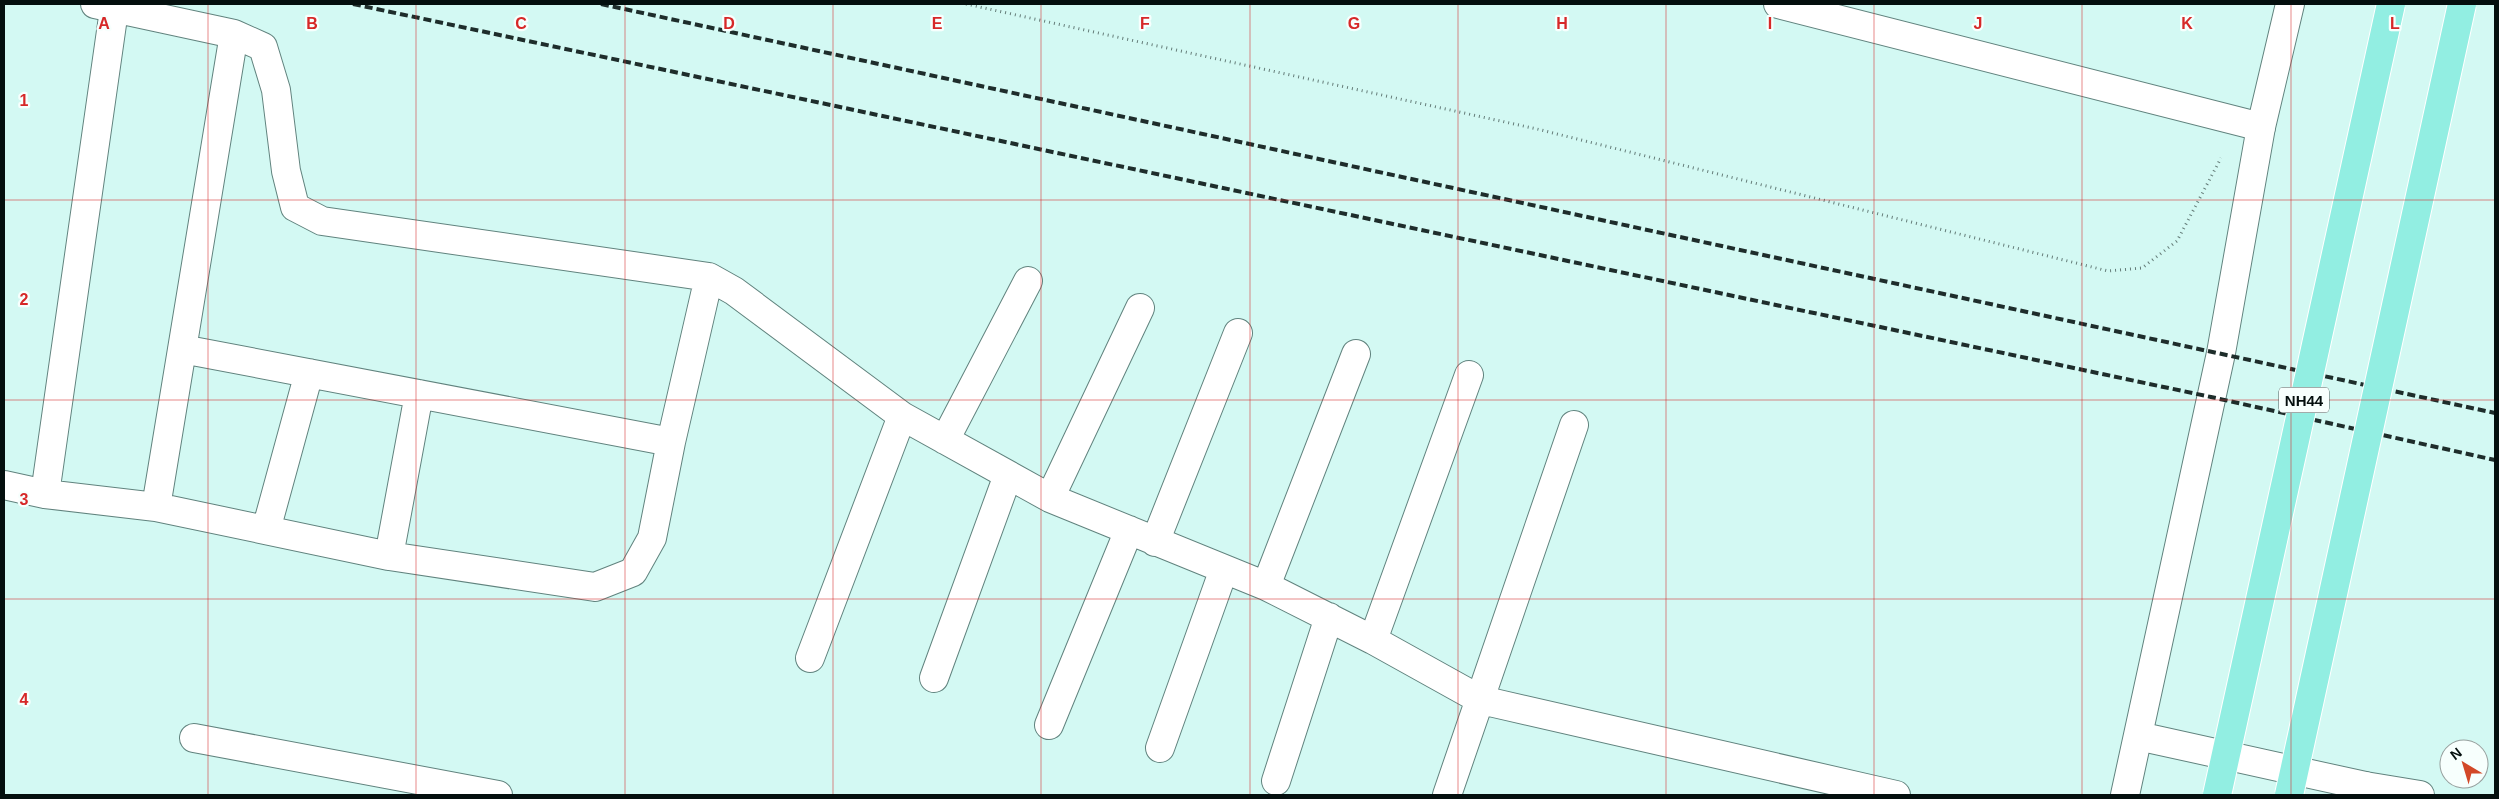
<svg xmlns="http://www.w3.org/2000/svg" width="2499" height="799" viewBox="0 0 2499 799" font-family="Helvetica,sans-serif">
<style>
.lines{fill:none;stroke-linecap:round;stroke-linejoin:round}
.minor-casing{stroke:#61837e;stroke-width:30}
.tertiary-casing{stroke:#61837e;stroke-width:30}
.path{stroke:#647c78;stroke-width:3;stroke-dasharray:1 4;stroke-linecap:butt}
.minor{stroke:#fff;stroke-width:28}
.tertiary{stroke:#fff;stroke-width:28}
.rail{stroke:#1e2d2b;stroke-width:4;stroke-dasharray:8 4;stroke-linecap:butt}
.trunk-bridge-casing{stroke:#fff;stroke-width:30;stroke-linecap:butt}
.trunk-bridge{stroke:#92eee2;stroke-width:28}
.grid{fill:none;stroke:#d62828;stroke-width:1;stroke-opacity:0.55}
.labels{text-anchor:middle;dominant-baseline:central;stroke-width:4.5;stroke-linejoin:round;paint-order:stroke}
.shield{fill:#f7fffd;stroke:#4d5756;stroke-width:1}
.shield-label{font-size:15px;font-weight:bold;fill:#040f0e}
.grid-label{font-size:16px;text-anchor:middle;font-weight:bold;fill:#d62828;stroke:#f7fffd;stroke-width:4.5;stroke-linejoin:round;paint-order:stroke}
</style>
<rect width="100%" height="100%" fill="#d3f9f3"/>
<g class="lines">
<g class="minor-casing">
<path id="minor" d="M95,4L234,34L263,47L276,90L286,171L295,207L322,221L709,277L734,291L902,416L1050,498L1266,586L1373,640L1481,700L1896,795
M1778,4L2261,127
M182,349L671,442
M945,440L1028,281
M4,485L45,494L156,507L389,556L595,587L633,572L652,538L671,442L709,277
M45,494L114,10
M1050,498L1140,308
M156,507L234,34
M266,530L309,373
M1155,542L1238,333
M389,556L419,394
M1266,586L1356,354
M1373,640L1469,375
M810,658L902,416
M934,678L1008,475
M1049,725L1129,530
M194,738L498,795
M1160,748L1224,569
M1276,781L1329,617
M2365,786L2420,795
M1447,795L1574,425"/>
</g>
<g class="tertiary-casing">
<path id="tertiary" d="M2138,736L2365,786L2363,795
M2125,795L2221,353L2261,127L2290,4"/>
</g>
<path class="path" d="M966,4L1537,129L2108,271L2142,268L2177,241L2221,158"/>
<use href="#minor" class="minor"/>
<use href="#tertiary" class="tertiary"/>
<path class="rail" d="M353,4L2211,397L2495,460
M601,4L2495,413"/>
<g class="trunk-bridge-casing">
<path id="trunk-bridge" d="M2217,795L2391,4
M2289,795L2462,4"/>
</g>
<use href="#trunk-bridge" class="trunk-bridge"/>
</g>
<path class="grid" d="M208,4V795M416,4V795M625,4V795M833,4V795M1041,4V795M1250,4V795M1458,4V795M1666,4V795M1874,4V795M2082,4V795M2291,4V795M4,200H2495M4,400H2495M4,599H2495"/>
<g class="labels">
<rect class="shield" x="2279" y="387.5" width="50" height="25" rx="4"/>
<g class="shield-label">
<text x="2304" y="400">NH44</text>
</g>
</g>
<g class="grid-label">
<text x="104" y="29">A</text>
<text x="312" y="29">B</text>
<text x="521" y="29">C</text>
<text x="729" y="29">D</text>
<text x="937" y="29">E</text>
<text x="1145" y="29">F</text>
<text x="1354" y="29">G</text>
<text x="1562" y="29">H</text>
<text x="1770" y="29">I</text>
<text x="1978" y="29">J</text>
<text x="2187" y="29">K</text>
<text x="2395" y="29">L</text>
<text x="24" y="106">1</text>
<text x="24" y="305">2</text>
<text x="24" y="505">3</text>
<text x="24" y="705">4</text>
</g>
<rect width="2499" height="799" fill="none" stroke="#040f0e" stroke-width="10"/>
<g transform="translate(2464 764) rotate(322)"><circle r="24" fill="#f7fffd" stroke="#969f9d"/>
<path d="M0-4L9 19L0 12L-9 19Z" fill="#d24828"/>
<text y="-8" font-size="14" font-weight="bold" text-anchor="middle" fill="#040f0e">N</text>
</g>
</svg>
